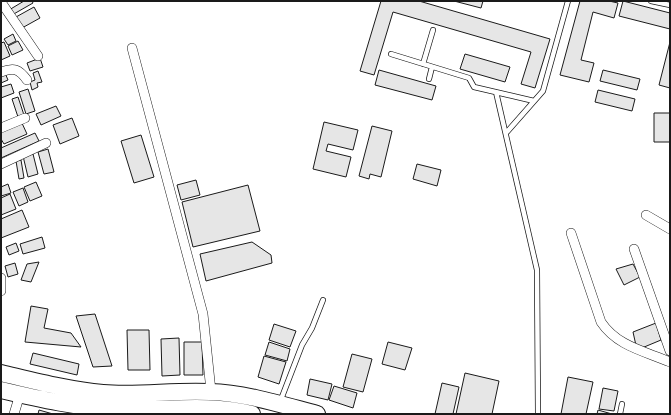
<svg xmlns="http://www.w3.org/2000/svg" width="671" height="415" viewBox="0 0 671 415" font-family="Roboto,sans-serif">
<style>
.building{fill:#e6e6e6;stroke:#1a1a1a}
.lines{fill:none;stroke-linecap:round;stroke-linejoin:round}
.lane-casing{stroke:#1a1a1a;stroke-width:6}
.street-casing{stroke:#1a1a1a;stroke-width:10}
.highway-casing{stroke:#1a1a1a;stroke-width:18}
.lane{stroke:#fff;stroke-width:4.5}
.street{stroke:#fff;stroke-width:9}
.highway{stroke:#fff;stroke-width:16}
</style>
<rect width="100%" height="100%" fill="#fff"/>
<path class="building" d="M24,1H32L33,3L12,15L9,10Z
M381,1H419L550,39L535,88L521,84L531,52L393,12L374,75L360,71Z
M454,1H483L481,8Z
M580,1H609L618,3L614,18L593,12L581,60L594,63L589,82L560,75Z
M623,1L670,13V29L619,16Z
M34,7L40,18L22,28L16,17Z
M13,34L16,41L8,45L4,39Z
M18,41L23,50L12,55L8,46Z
M4,42L10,56L1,60V43Z
M670,42V88L659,85Z
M465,54L510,67L505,82L460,69Z
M40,58L43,67L30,71L27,63Z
M379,70L436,86L432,100L375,85Z
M603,70L640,79L637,90L600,81Z
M38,71L42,82L37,83L38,87L32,90L30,82L35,80L33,73Z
M5,73L8,80L1,83V74Z
M11,84L14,93L1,98V87Z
M28,89L35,111L26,114L19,92Z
M598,90L635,99L632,111L595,102Z
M18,97L24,115L18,117L12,99Z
M56,106L61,116L41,125L36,114Z
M654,113H670V142H654Z
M72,118L79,136L60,144L53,125Z
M21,121L27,134L4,144L1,139V130Z
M324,122L358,130L353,150L328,144L326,151L351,157L346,177L313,169Z
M372,126L392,131L381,177L370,174L369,179L359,176Z
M35,133L39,141L1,158V148Z
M141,135L154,177L134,183L121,141Z
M48,149L54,172L44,174L38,152Z
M33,154L38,174L28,177L23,156Z
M21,160L24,178L19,179L16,161Z
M417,164L441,170L437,186L413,179Z
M196,180L200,195L181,200L177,185Z
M36,182L42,196L30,201L24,187Z
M8,184L11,193L1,196V187Z
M248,185L260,231L193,247L182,202Z
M23,188L28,202L19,206L13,192Z
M10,194L16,209L1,215V198Z
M22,210L29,227L1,238V219Z
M42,237L45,248L23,254L20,244Z
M252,242L271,255L272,263L206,281L200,254Z
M16,243L19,251L9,255L6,247Z
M39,262L31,282L21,280L27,264Z
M15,263L18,274L8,277L5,266Z
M633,264L640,277L624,285L616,269Z
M31,306L48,309L44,328L71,333L81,347L25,342Z
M95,314L112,366L93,367L76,316Z
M656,323L661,340L637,350L633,332Z
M274,324L296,331L290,347L269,340Z
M127,330H149L150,370H128Z
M179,338L180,375L162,376L161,339Z
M184,342H202L203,375H184Z
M269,342L290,349L287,361L265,355Z
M388,342L412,348L405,370L382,364Z
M33,353L79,364L77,375L30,364Z
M352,354L372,359L363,392L343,387Z
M264,356L286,362L279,384L258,377Z
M465,373L499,381L492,414H456Z
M568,377L593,382L586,414H561Z
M310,379L332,384L328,400L307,395Z
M442,383L459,387L453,414H435Z
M334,386L357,393L353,408L329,400Z
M603,388L618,391L614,411L599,409Z
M39,410L53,414H38Z
M598,410L612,414H597Z"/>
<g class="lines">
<g class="lane-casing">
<path id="lane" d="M651,1L670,5
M391,54L469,78L474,87L534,101
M423,64L433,30
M429,79L432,67
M496,92L537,270L538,414
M506,133L543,91L568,1
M280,402L302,345L312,328L323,300
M620,414L622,404"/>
</g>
<g class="street-casing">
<path id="street" d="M1,2L38,56
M132,48L203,314L211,391
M1,72C14,67 19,69 27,80
M1,128L25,118
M1,164L46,143
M646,215L670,229
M571,233L601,322C617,346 644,351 670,362
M634,249L670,351
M1,278V291
M14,414L20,394"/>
</g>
<g class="highway-casing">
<path id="highway" d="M1,373C35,381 69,390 103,393C139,396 174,390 210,392C246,393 283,405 317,414
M1,390C39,399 79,408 118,409C164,411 207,403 252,414"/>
</g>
<use href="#lane" class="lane"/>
<use href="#street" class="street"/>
<use href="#highway" class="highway"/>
</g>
<rect width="671" height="415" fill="none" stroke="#1a1a1a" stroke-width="4"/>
</svg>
